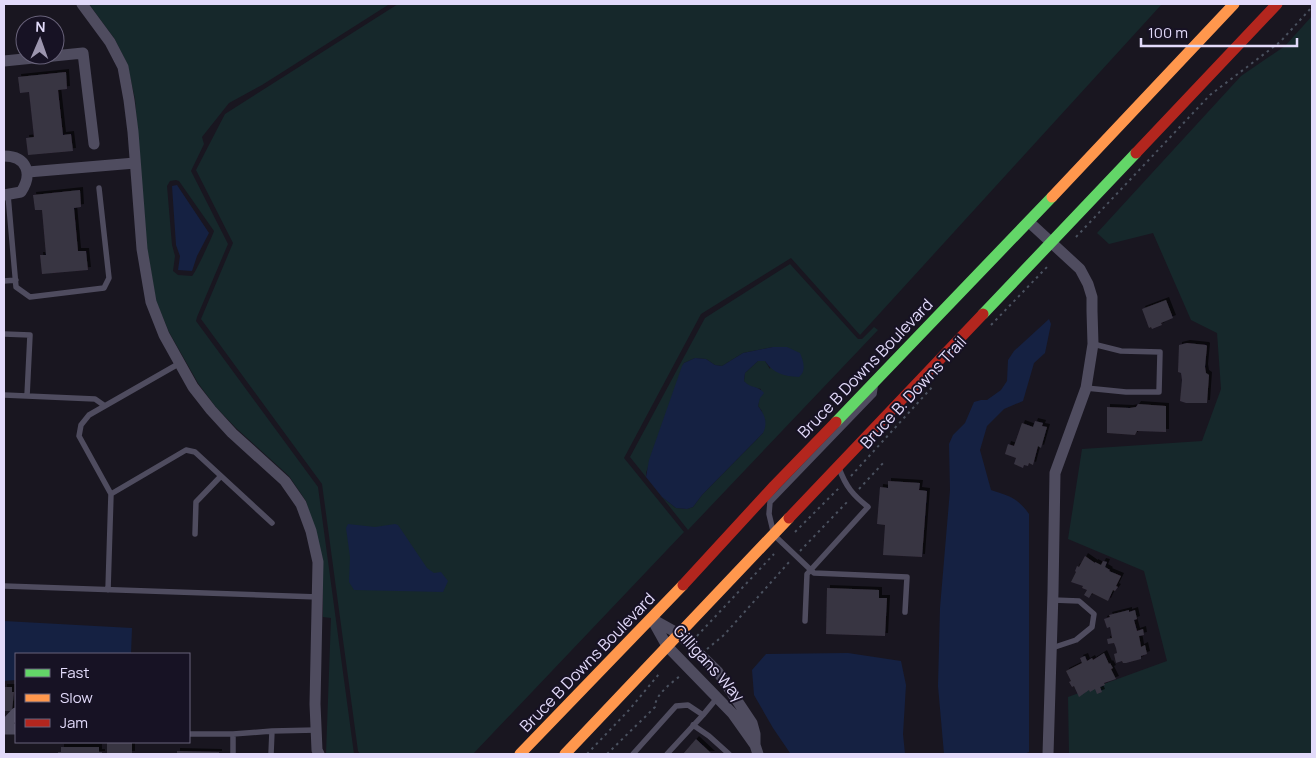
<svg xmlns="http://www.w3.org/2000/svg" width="1316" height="758" viewBox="0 0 1316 758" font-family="Manrope,sans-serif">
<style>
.green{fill:#16282b;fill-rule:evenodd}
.water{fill:#152142}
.building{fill:#393442;filter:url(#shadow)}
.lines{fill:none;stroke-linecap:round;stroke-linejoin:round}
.path{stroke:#4b5260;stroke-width:2;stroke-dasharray:2.5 4;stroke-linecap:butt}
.lane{stroke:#4f4c5f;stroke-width:5.5}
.street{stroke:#4f4c5f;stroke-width:11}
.fast{stroke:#63d668;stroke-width:11}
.slow{stroke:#ff974d;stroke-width:11}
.jam{stroke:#b3261e;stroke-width:11}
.labels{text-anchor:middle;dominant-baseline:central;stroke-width:4;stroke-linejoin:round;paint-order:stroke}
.street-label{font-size:16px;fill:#e2dafa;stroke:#171224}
</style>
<defs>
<filter id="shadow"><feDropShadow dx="3" dy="-3" stdDeviation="0" flood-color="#0009"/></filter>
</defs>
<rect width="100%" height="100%" fill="#191620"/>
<path class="green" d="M89,4L388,5L262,85L229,103L202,137L204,144L191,171L228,244L197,317L196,321L318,487L354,754H326L331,618L323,617V560L306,501L289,476L236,428L215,406L198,383L169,332L156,301L147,248L135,99L127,63L114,38ZM176,180L179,181L214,231C213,235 195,274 192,276L178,275L173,271L175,256L172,245L167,186L170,181Z
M398,4H1162L860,335L791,258L701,314L624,458L684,532L473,754H360L358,751L322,484L201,319L233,243L196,170L225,114Z
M1312,16V754H1069L1068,697L1167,661L1144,571L1068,539L1082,449L1202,441L1221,389L1217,333L1191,320L1153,233L1109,244L1097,233L1241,76L1285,46Z
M790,264L858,339H862L874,327L878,330L688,530L662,497L676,508L687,509L693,507L702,495L763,433L762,411L758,406L761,389L748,386L744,381L745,373L758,361H765L770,369L773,347L743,353L722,366L715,365L706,359L695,358L684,363L646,473V477L630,457L705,318Z"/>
<path class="water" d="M177,185L209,233L197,256L192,271L178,270L180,256L176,245L172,186Z
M1049,319L1051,324L1045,353L1034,363L1023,401L1004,409L987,426L980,450L991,490C1009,496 1017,497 1029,514V752L1024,754H944L938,686L940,608L950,490L949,444L953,435L965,423L974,402L981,400H987L1001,390L1007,381L1008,360L1014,351Z
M773,347H787L800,353C803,360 807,371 799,377C784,376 774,374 765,361H758L745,373L744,381C751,389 758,385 764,393L760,398L758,406C765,415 768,423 763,433L702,495L693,507L687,509L676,508L662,497L646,477L649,460L682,366L684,363L695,358L706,359L715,365L722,366L743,353Z
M348,524L375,527L395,524L398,525L427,568L434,573L441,572L448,581L443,592L354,590L349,582L350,557L346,528Z
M4,621L132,628L131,654H16V680L4,681Z
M848,653L901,661L906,685L903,734L905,754H793L790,753L773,728L754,695L752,670L766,654Z"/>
<path class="building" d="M66,72L67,89L58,90L63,135L71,134L73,151L28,155L26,138L34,137L29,92L20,93L18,77Z
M80,190L81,207L74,208L78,251H86L88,270L42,274L40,255H46L42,210H35L33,195Z
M1166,300L1173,318L1161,323L1162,325L1152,329L1151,327L1149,328L1142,309Z
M1187,343L1206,345L1207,346L1205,367L1206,373L1209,375L1207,403H1186L1180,401L1182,380L1181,373L1178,372L1179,345Z
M1138,404L1166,406V432L1137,431L1135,435L1107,433V407L1130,408L1136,407Z
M1035,421L1043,423L1042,426L1047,427L1041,448L1038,446L1033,465L1029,463L1028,466L1024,465L1023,468L1014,464L1016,458L1005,454L1008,444L1014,446L1022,423L1033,427Z
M888,481L920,483L919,490L927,491L922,557L883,555L885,525L877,524L880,487L888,488Z
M1085,556L1095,563V562L1101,565L1103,561L1107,562L1105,567L1110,570L1109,571L1121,576L1116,586L1118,587L1115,591L1113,590L1108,601L1092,593L1089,598L1084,595L1087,590L1082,588L1083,586L1071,582L1076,572L1075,571L1077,566L1079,567Z
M827,588L879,590V598H887L885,636L826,634Z
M1129,610V612L1135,610L1137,619L1134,620L1137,631L1143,629L1144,635L1139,636L1140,641L1141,647L1145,645L1147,654L1141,656V659L1126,663H1123L1122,661L1116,663L1114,654L1117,653L1116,648L1114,643L1108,644L1107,639L1112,638L1111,632L1110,627L1107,628L1104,619L1110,617L1109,615Z
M1104,653L1109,664L1110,663L1113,668L1111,669L1116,679L1104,683L1105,685L1100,687L1102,692L1097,694L1095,689L1090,692L1089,690L1079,697L1074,686L1072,687L1069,682L1071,681L1066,671L1082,663L1080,658L1085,656L1087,661L1092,658L1093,660Z
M4,687H12V692H14L12,711H4Z
M696,739L712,754H683Z
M107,742H132V754H107Z
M61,747H99V752H102V754H58V752H61Z
M177,751L219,752V754H177Z"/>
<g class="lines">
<path class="path" d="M1076,237L1210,95L1280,42L1312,7
M991,325L1047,267
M851,476L934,385
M859,489L885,461
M795,532L839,488
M800,551L849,500
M697,636L774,554
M707,649L724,635L790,561
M587,754L629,710L659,674
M607,754L649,713L655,707C655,694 672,683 681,675"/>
<path class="lane" d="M8,195L16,287L30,297L104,288L109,278L99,188
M4,281L16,280
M4,334L30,335L27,396
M180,363L89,415L81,425L79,436L111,494L186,450L195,452L272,523
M875,387L874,394L770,502L769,514L774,535L814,573L907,577L905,612
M1086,388L1126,392H1159L1160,352L1121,351L1093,344
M4,395L95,399L105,406
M195,534L196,502L221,476
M4,586L318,597
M108,590L111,494
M805,621L807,574L868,507C853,495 846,487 839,468
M1052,648L1076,640L1092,627L1094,614L1079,601L1053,600
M693,725L709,736L729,754
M272,731L316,730
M189,734H233V754
M233,734L272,731L271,754
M633,754L676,706L688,705L703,715L717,698
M667,754L703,715"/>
<path class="street" d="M82,4L110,42L123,67L129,100L133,132L142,249L151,302L164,335L193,387L211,410L232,433L285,481L301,504L311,531L318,562L315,704L317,750L319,754
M4,61L83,53L94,144
M4,156C27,156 33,174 21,192L4,195
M28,172L135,163
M1029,222L1080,269L1088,284L1092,297V311L1093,344L1086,388L1055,473L1053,592L1048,754
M652,619L667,646L733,714L755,745L758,754
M652,619L679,634L718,672L752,723L755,734V744
M4,726L16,713
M4,729H16"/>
<path class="fast" d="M983,314L1136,153
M836,422L1052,197"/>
<path class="slow" d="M1052,197L1234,4
M520,754L683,585
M565,754L789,518"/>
<path class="jam" d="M1136,153L1277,4
M789,518L983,314
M683,585L774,486L836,422"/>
</g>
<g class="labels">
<g class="street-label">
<text transform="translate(865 368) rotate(-46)">Bruce B Downs Boulevard</text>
<text transform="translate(913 392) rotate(-47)">Bruce B. Downs Trail</text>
<text transform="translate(587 662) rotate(-46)">Bruce B Downs Boulevard</text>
<text transform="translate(709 663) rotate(48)">Gilligans Way</text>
</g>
</g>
<rect width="1316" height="758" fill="none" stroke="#e2dafa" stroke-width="10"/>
<rect x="15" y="653" width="175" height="90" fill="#171224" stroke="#68627a"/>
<rect x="25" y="669" width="25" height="8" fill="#63d668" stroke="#68627a"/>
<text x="60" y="678" font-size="15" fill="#e2dafa">Fast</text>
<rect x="25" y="694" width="25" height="8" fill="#ff974d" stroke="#68627a"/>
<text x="60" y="703" font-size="15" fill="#e2dafa">Slow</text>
<rect x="25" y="719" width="25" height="8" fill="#b3261e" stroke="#68627a"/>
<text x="60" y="728" font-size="15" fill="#e2dafa">Jam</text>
<g transform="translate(40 40) rotate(2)"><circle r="24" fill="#171224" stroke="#68627a"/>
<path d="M0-4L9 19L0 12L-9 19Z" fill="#9c95ae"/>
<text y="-8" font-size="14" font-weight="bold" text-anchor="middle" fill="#e2dafa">N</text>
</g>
<path d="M1141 38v8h156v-8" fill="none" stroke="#e2dafa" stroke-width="2.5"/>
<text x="1148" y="38" font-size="15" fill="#e2dafa" stroke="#171224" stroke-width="4" paint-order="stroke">100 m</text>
</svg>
